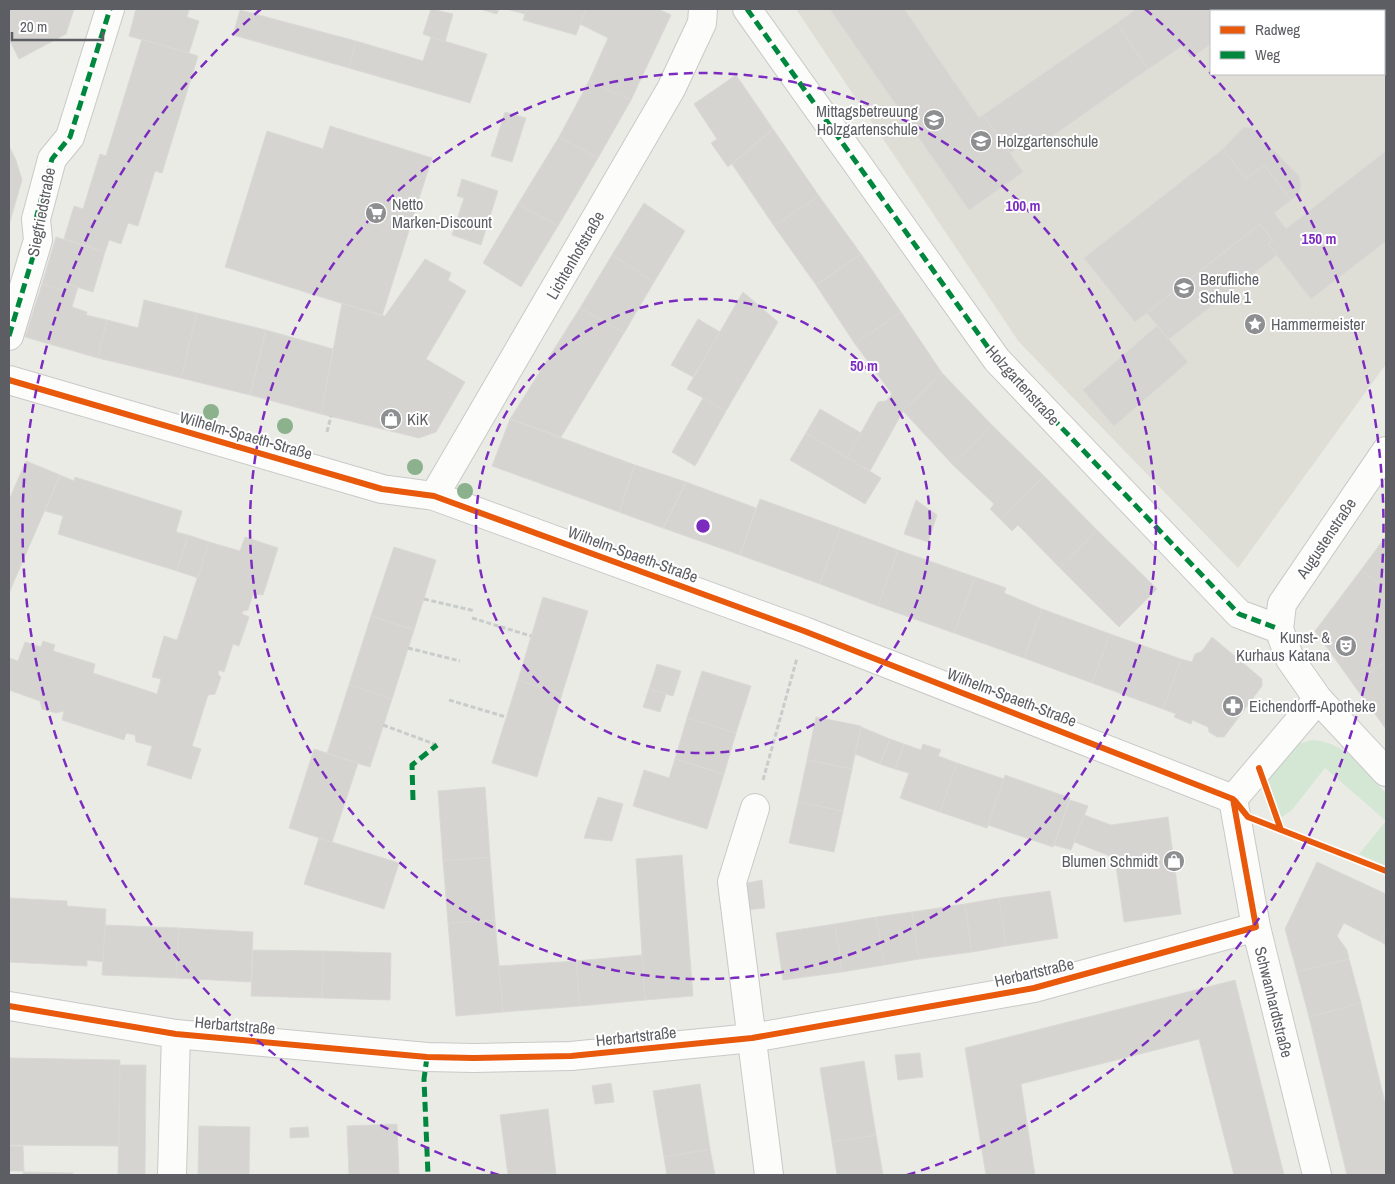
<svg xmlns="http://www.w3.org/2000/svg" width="1395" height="1184" viewBox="0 0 1395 1184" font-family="'Archivo Narrow',sans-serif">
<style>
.education{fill:#deddd6;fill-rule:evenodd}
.green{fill:#d4e7d4}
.building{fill:#d5d4d1;stroke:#dad9d6}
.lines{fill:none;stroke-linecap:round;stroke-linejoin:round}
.minor-casing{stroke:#c8c9c8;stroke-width:30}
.path{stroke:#c8ccca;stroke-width:3;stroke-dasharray:5 2.5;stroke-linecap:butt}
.minor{stroke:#fcfcfb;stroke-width:28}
.quiet{stroke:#00873e;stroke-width:5;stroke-dasharray:10 5;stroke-linecap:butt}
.cycleway-casing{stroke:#fff;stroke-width:9}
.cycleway{stroke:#e8590c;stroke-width:6}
.tree{fill:#8bb18d}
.ring{fill:none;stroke:#7b2cbf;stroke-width:2.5;stroke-dasharray:9 6}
.labels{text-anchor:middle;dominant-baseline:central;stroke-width:4;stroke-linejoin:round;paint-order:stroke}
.poi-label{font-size:16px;fill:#5c5e63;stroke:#fff;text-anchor:start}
.street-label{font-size:16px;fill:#5c5e63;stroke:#fff}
.centre{fill:#7b2cbf;stroke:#fff;stroke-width:2.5}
.ring-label{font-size:15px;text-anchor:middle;font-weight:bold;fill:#7b2cbf;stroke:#fff;stroke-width:4;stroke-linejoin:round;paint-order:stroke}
</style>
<rect width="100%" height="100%" fill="#ebebe6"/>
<path class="education" d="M796,9H1386V364L1238,568L1019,342ZM1211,11H1384V74H1211Z"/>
<path class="green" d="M1312,740C1347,742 1363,769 1386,793V866L1359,854L1386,821L1325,768L1292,810L1279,819L1266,778L1294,745Z"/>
<path class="building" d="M9,9H74L66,34L19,59L9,39Z
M136,9H189L187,17L199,21L189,53L129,36Z
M431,9L453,14L445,42L423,34Z
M480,9H499L497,14Z
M506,9H527L525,14Z
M527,9H586L576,35L523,20Z
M586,9H658L671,15L631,100L589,81L608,38L580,24Z
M830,9H904L979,118L983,115L1023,172L969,210Z
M1137,9H1212L1214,11H1211V44L1191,58L1182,46L1148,69L1117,23Z
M1285,9H1363L1358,11H1281Z
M240,10L356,41L349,68L233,35Z
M1117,23L1148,69L1042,143L1036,135L1010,153L983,115Z
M431,37L487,54L470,103L349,68L356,41L423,61Z
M142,39L198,56L162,173L155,171L138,226L128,223L121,244L109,240L105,252L64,239L74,206L83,209L100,154L106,156Z
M736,75L773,129L728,167L711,143L717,139L694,104Z
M589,81L631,100L598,158L559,137Z
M505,112L526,118L512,162L491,156Z
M330,126L432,158L382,316L225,267L267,131L323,149Z
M1244,127L1252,128L1299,176L1301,187L1298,195L1291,200L1264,165L1246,179L1223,149Z
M773,129L819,196L774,226L732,164Z
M559,137L598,158L558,226L518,204Z
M9,146L16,160L22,180L9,225Z
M1223,149L1246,179L1264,165L1277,182L1291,200L1274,213L1286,229L1386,151V241L1311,299L1268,244L1273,241L1260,224L1135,322L1084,258Z
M462,179L498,191L481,245L452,235L464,198L457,196Z
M819,196L861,254L816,285L774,226Z
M644,203L685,231L654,282L612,255Z
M518,204L558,226L521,287L483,263Z
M1260,224L1273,241L1268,244L1277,255L1169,339L1147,313Z
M56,237L105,252L93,292L63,283L61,290L42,284Z
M861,254L901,312L855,344L816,285Z
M612,255L654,282L624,333L580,308Z
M425,259L451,273L448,280L466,291L426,359L465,382L436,432L419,438L321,414L342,303L385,316Z
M63,283L78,287L72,307L87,312L86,315L107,320L98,358L25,337L42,284L61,290Z
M743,292L778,322L726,411L687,389Z
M144,300L197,313L181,378L98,358L107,320L138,328Z
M580,308L624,333L561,437L510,419Z
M901,312L942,373L903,411L870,471L847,458L878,402L886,401L892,394L855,344Z
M197,313L266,330L250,395L181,378Z
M698,319L720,332L693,377L671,365Z
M1157,326L1188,362L1114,426L1083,390Z
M266,330L333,349L321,414L250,395Z
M942,373L992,425L953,465L903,411Z
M703,398L726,411L695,466L672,452Z
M820,409L861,433L847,458L806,433Z
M510,419L635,465L619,512L492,466Z
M992,425L1044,476L1001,520L990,509L994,504L953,465Z
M806,433L881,478L865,504L790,460Z
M26,461L60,475L9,593V500Z
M635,465L686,482L663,528L619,512Z
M60,475L74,481L75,477L182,511L176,532L188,535L177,571L58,534L63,516L45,511Z
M1044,476L1097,530L1060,568L1018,525L1012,531L1001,520Z
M686,482L756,508L740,555L663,528Z
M760,499L840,528L820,584L740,555Z
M916,500L937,515L928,542L904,534Z
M840,528L898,550L878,606L820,584Z
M1097,530L1157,589L1119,627L1060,568Z
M188,535L209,542L198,578L177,571Z
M1386,536V589L1361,570Z
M245,537L278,548L263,595L253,594L248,610L243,611L242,614L249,617L239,646L233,644L224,672L219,670L218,674L221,677L215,694L208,695L192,746L201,749L191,779L147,765L152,746L136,742L135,735L126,733L124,740L62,720L64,711L56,713L42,709L40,701L9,690V658L18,661L25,642L41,647L43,641L55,645L53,651L95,664L93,673L157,694L161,679L152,677L164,636L177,640L209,542L240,551Z
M394,547L436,560L414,630L371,616Z
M898,550L975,577L954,633L878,606Z
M1361,570L1386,589V661L1353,684L1315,631Z
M975,577L1006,588L1004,593L1042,609L1024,658L954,633Z
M543,597L588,611L562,694L518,680Z
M1042,609L1110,634L1092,683L1024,658Z
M371,616L414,630L392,699L349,685Z
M1110,634L1181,659L1163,709L1092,683Z
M1212,637L1262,679V686L1224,737H1217L1209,732L1208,727L1192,720L1191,724L1174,717L1176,714L1163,709L1181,659L1192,662L1195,654L1202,651Z
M1386,661V729L1353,684Z
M657,664L681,671L673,696L649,689Z
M702,671L751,686L736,733L687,718Z
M518,680L562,694L537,777L492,763Z
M349,685L392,699L370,767L327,754Z
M649,689L666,694L660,712L643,707Z
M816,717L861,726L852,769L807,760Z
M687,718L736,733L724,774L675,759Z
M861,727L890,739L880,764L855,754Z
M890,739L904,744L895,769L880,764Z
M904,744L921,750L923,744L941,750L938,756L957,763L940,812L900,798L909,773L895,769Z
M314,749L358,763L332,842L289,828Z
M675,759L724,774L707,829L633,806L644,770L669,778Z
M807,760L852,769L843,811L798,802Z
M957,763L1004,779L987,828L940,812Z
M1005,775L1070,798L1053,847L988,825Z
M485,787L490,857L443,861L438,791Z
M598,797L623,804L612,841L584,838Z
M1070,800L1088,806L1071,850L1054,845Z
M798,802L843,811L834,852L789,843Z
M1084,815L1111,825L1168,817L1181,914L1124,922L1115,858L1074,842Z
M319,838L399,863L384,909L304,884Z
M682,855L693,996L645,1000L636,859Z
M490,857L495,920L448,923L443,861Z
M1317,862L1386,894V929L1381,942L1344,923L1337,936L1347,950L1349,959L1297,972L1285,929Z
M762,880L765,908L746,910L743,884Z
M1050,891L1058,938L1006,946L999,898Z
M9,898L67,901V906L106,909L103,962L87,960V966L9,962Z
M999,898L1006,946L972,952L965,904Z
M965,904L972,952L919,959L912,912Z
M912,912L919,959L884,965L876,917Z
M876,917L884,965L842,972L835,924Z
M495,920L503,1012L456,1016L448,923Z
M835,924L842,972L783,980L776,933Z
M105,925L179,928L176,978L102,975Z
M179,928L253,932L251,982L176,978Z
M1386,929V945L1381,942Z
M253,950L323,951L322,998L251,996Z
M323,951L391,953L390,1000L322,998Z
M642,955L645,1000L580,1006L576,961Z
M1349,959L1361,1003L1309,1017L1297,972Z
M576,961L580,1006L503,1012L499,966Z
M1235,980L1284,1175H1234L1199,1039L1021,1084L1035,1175H986L965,1048Z
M1361,1003L1386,1107V1175H1347L1309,1017Z
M920,1053L923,1077L898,1080L895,1055Z
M9,1058L120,1060L119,1146L9,1145Z
M864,1061L876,1135L832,1142L820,1068Z
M120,1065H146L145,1175H118Z
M611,1083L614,1102L595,1104L592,1086Z
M700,1084L710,1149L664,1157L653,1091Z
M548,1109L556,1174L508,1175L500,1115Z
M397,1124L399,1175H349L347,1126Z
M199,1126L250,1127L249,1175H198Z
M308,1127L309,1137L290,1138V1128Z
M876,1135L883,1175H837L832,1142Z
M9,1146H23L24,1171H9Z
M710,1149L715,1175H667L664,1157Z
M23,1172L73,1173V1175H23Z"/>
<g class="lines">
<g class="minor-casing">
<path id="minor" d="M747,9L997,360L1239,614L1279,629L1290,659L1318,699L1386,772
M9,336L38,240L36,219L52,159L70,137L110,9
M9,380L382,489L434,496L804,631L1233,799
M434,496L671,89L702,23L703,9
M1279,629L1282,604L1386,451
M1233,799L1256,927L1317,1175
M1233,799L1318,699
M755,808L732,882L769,1175
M9,1006L176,1034L427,1057L474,1058L571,1056L752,1038L1034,988L1256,927
M172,1175L176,1034"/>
</g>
<path class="path" d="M327,432L331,416
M424,599L475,611
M472,618L531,636
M408,648L460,661
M449,700L506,717
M383,725L437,745
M763,780L797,658"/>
<use href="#minor" class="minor"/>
<path class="quiet" d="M747,9L997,360L1239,614L1279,629
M9,336L38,240L36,219L52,159L70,137L110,9
M413,800L412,765L437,745
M427,1057L424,1079L428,1175"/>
<g class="cycleway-casing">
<path id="cycleway" d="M9,380L382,489L434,496L804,631L1233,799
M1259,768L1281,830
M1235,801L1248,817L1386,871
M9,1006L176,1034L427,1057L474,1058L571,1056L752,1038L1034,988L1256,927L1233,799"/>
</g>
<use href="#cycleway" class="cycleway"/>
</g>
<g class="tree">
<circle cx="211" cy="412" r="8"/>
<circle cx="285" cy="426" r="8"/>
<circle cx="415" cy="467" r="8"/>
<circle cx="465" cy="491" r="8"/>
</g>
<g class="ring">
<circle cx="703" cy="526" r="227"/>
<circle cx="703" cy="526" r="453"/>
<path d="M499 1175A680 680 0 0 1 261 9M1145 9A680 680 0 0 1 907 1175"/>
</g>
<defs>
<g id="school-disc" transform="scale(1.125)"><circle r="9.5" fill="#8e8f91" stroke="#fff"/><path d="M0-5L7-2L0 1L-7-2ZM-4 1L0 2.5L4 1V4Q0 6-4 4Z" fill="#fff"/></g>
<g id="supermarket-disc" transform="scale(1.125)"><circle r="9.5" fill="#8e8f91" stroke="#fff"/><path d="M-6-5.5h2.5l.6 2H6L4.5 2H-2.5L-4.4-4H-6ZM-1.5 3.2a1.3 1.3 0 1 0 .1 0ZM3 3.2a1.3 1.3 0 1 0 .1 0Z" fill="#fff"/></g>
<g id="sight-disc" transform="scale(1.125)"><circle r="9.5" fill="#8e8f91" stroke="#fff"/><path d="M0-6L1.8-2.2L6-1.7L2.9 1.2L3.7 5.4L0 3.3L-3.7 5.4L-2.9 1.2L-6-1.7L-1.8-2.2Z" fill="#fff"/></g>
<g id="shop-disc" transform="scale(1.125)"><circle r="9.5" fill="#8e8f91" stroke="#fff"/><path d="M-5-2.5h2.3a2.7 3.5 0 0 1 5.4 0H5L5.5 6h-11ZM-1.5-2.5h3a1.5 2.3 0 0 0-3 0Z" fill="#fff"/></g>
<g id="theatre-disc" transform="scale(1.125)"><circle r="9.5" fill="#8e8f91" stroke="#fff"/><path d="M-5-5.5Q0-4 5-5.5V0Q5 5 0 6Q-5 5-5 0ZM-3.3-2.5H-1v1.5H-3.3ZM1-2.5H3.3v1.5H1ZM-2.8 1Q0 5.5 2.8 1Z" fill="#fff"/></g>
<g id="pharmacy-disc" transform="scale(1.125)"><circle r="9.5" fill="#8e8f91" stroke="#fff"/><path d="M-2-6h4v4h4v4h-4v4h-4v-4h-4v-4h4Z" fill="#fff"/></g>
</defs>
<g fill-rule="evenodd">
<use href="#school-disc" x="934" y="120"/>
<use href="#school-disc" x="981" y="141"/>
<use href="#supermarket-disc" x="376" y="213"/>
<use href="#school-disc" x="1184" y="288"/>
<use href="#sight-disc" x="1255" y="324"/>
<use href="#shop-disc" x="391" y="419"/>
<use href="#theatre-disc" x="1346" y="646"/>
<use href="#pharmacy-disc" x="1233" y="706"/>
<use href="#shop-disc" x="1174" y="861"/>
</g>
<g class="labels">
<g class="poi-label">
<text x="918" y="111" text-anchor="end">Mittagsbetreuung<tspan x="918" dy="18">Holzgartenschule</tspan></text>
<text x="997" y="141">Holzgartenschule</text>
<text x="392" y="204">Netto<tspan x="392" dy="18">Marken-Discount</tspan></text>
<text x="1200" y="279">Berufliche<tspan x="1200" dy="18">Schule 1</tspan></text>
<text x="1271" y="324">Hammermeister</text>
<text x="407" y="419">KiK</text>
<text x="1330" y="637" text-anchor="end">Kunst- &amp;<tspan x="1330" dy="18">Kurhaus Katana</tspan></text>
<text x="1249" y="706">Eichendorff-Apotheke</text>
<text x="1158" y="861" text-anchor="end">Blumen Schmidt</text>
</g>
<g class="street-label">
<text transform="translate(41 212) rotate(-79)">Siegfriedstraße</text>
<text transform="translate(575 255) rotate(-60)">Lichtenhofstraße</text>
<text transform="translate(1023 385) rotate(48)">Holzgartenstraße</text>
<text transform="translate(246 435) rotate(16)">Wilhelm-Spaeth-Straße</text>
<text transform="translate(1326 538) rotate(-56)">Augustenstraße</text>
<text transform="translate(633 554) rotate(20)">Wilhelm-Spaeth-Straße</text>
<text transform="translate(1012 697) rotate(21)">Wilhelm-Spaeth-Straße</text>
<text transform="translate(1034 972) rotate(-13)">Herbartstraße</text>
<text transform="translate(1274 1002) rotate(76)">Schwanhardtstraße</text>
<text transform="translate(235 1025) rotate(5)">Herbartstraße</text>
<text transform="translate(636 1036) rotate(-6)">Herbartstraße</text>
</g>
</g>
<circle cx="703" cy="526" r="8" class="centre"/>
<g class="ring-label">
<text x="1023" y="211">100 m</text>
<text x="1319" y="244">150 m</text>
<text x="864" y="371">50 m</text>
</g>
<rect width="1395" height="1184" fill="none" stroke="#5c5e63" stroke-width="20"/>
<rect x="1210" y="10" width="175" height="65" fill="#ffffff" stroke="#bebfc1"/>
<rect x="1220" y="26" width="25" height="8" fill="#e8590c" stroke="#bebfc1"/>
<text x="1255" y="35" font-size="15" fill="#5c5e63">Radweg</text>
<rect x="1220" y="51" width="25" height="8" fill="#00873e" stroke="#bebfc1"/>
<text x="1255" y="60" font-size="15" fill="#5c5e63">Weg</text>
<path d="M12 32v8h91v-8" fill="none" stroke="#5c5e63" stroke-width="2.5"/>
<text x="20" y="32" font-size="15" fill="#5c5e63" stroke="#ffffff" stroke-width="4" paint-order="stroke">20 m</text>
</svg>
